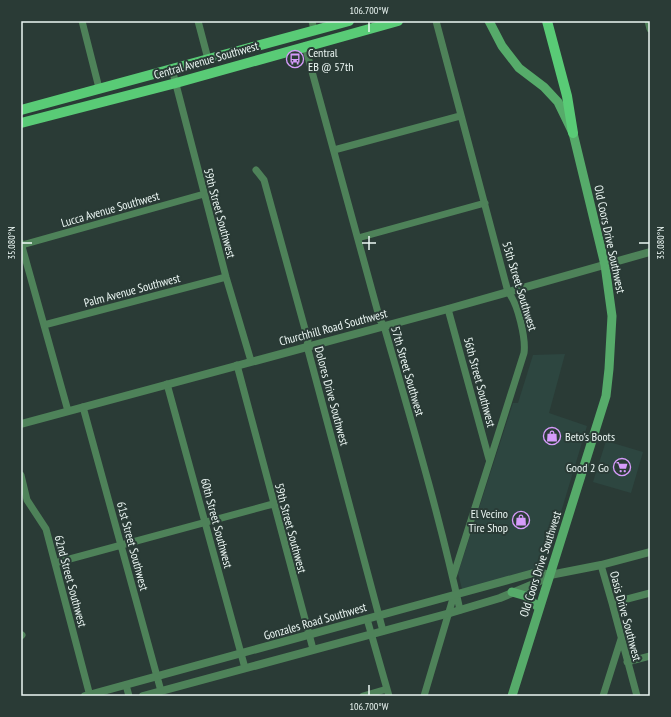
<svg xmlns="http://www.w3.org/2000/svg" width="671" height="717" viewBox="0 0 671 717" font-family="'PT Sans Narrow',sans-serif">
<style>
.built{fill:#2d4640}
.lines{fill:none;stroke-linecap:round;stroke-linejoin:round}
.minor{stroke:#4e8259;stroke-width:7}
.tertiary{stroke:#4e8259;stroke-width:8}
.secondary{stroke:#56ab6a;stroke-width:9}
.primary{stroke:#59cb76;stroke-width:10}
.ticks{fill:none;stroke:#ecf7f4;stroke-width:1.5}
.labels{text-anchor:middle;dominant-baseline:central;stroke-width:4;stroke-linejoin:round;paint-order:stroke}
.poi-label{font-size:12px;fill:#ecf7f4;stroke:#2a3b36;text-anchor:start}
.street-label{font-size:12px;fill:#ecf7f4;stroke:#2a3b36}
.neatline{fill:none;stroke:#ecf7f4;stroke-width:1.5}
.ticks-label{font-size:10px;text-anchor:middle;fill:#ecf7f4}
</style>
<rect width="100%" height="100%" fill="#2a3b36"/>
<path class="built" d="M565,354L549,413L587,426L545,565L542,569L462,589L458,573L513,403H518L533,355Z
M606,441L643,452L631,493L593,482Z"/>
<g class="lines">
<path class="minor" d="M82,21L99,88
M198,21L208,59
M312,21L314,30
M436,21L508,292C518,303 526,339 524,353L453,577
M648,21L650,29
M305,46L380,320L384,326C411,420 439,514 460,610
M172,69L226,277L251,361
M334,150L460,116
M256,170L264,180L308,340L307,346L383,631
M358,238L485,203
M21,243L68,411
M22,245L204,194
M448,309L489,459
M44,325L226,277
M237,365L313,649
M167,384L245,668
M83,407L161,691
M21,475L27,500L46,529L90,696
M55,563L273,504
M601,565L612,603L637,696
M612,603L650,593
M367,619L389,696
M21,636L22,635
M627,662L650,656
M126,685L129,696
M363,696L387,689
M424,696L454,595
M603,696L621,639"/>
<path class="tertiary" d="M21,424L448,309L650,252
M85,696L454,595L537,572L550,575
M143,696L450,613L500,598L536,583L550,575L601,565L650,552"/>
<path class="secondary" d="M489,21L502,46L519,68L544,87L558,102L573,133L605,265L612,316L609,369L606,396L512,696
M512,592L526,596L539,608"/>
<path class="primary" d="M547,21L567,96L573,133
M21,110L349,21
M21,123L176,83L398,21"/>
</g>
<path class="ticks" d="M369,22V32M369,236V250M22,243H32M362,243H376M639,243H649M369,685V695"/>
<defs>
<g id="bus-ring" transform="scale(0.9)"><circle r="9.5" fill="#2a3b36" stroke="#d59bfa" stroke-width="1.5"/><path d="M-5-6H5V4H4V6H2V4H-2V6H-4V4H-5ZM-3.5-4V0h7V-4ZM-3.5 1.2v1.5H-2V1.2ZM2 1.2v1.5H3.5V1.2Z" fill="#d59bfa"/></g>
<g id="shop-ring" transform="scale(0.9)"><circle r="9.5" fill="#2a3b36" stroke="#d59bfa" stroke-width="1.5"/><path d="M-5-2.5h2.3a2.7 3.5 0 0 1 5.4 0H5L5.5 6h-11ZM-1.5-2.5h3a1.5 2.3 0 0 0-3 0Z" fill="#d59bfa"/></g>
<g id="supermarket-ring" transform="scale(0.9)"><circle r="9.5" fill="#2a3b36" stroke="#d59bfa" stroke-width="1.5"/><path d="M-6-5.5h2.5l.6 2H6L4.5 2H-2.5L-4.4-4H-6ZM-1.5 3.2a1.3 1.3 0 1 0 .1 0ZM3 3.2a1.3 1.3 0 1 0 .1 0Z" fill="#d59bfa"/></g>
</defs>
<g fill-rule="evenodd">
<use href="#bus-ring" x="295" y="59"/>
<use href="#shop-ring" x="552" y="436"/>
<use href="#supermarket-ring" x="622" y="467"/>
<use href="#shop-ring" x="521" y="520"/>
</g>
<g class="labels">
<g class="poi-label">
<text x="308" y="52">Central<tspan x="308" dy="14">EB @ 57th</tspan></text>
<text x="565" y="436">Beto's Boots</text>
<text x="609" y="467" text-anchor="end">Good 2 Go</text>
<text x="508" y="513" text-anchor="end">El Vecino<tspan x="508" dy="14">Tire Shop</tspan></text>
</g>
<g class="street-label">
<text transform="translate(206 60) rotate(-16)">Central Avenue Southwest</text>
<text transform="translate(110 209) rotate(-16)">Lucca Avenue Southwest</text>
<text transform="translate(220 213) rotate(75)">59th Street Southwest</text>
<text transform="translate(610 239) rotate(78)">Old Coors Drive Southwest</text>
<text transform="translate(520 286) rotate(73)">55th Street Southwest</text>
<text transform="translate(132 290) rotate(-15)">Palm Avenue Southwest</text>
<text transform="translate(333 327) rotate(-15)">Churchhill Road Southwest</text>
<text transform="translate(408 371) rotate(74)">57th Street Southwest</text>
<text transform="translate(480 382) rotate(75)">56th Street Southwest</text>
<text transform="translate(332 396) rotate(75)">Dolores Drive Southwest</text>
<text transform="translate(217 523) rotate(75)">60th Street Southwest</text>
<text transform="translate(291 528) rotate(75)">59th Street Southwest</text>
<text transform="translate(133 546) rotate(75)">61st Street Southwest</text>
<text transform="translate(540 564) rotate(-72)">Old Coors Drive Southwest</text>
<text transform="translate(71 581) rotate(75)">62nd Street Southwest</text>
<text transform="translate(626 616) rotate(75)">Oasis Drive Southwest</text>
<text transform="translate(315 621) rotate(-16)">Gonzales Road Southwest</text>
</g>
</g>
<rect width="671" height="717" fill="none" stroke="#2a3b36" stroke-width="44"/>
<rect x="22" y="22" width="627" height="673" class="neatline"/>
<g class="ticks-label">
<text x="369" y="14">106.700°W</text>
<text transform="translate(11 243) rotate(-90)" y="4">35.080°N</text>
<text transform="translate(660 243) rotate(-90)" y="4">35.080°N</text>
<text x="369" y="710">106.700°W</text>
</g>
</svg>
